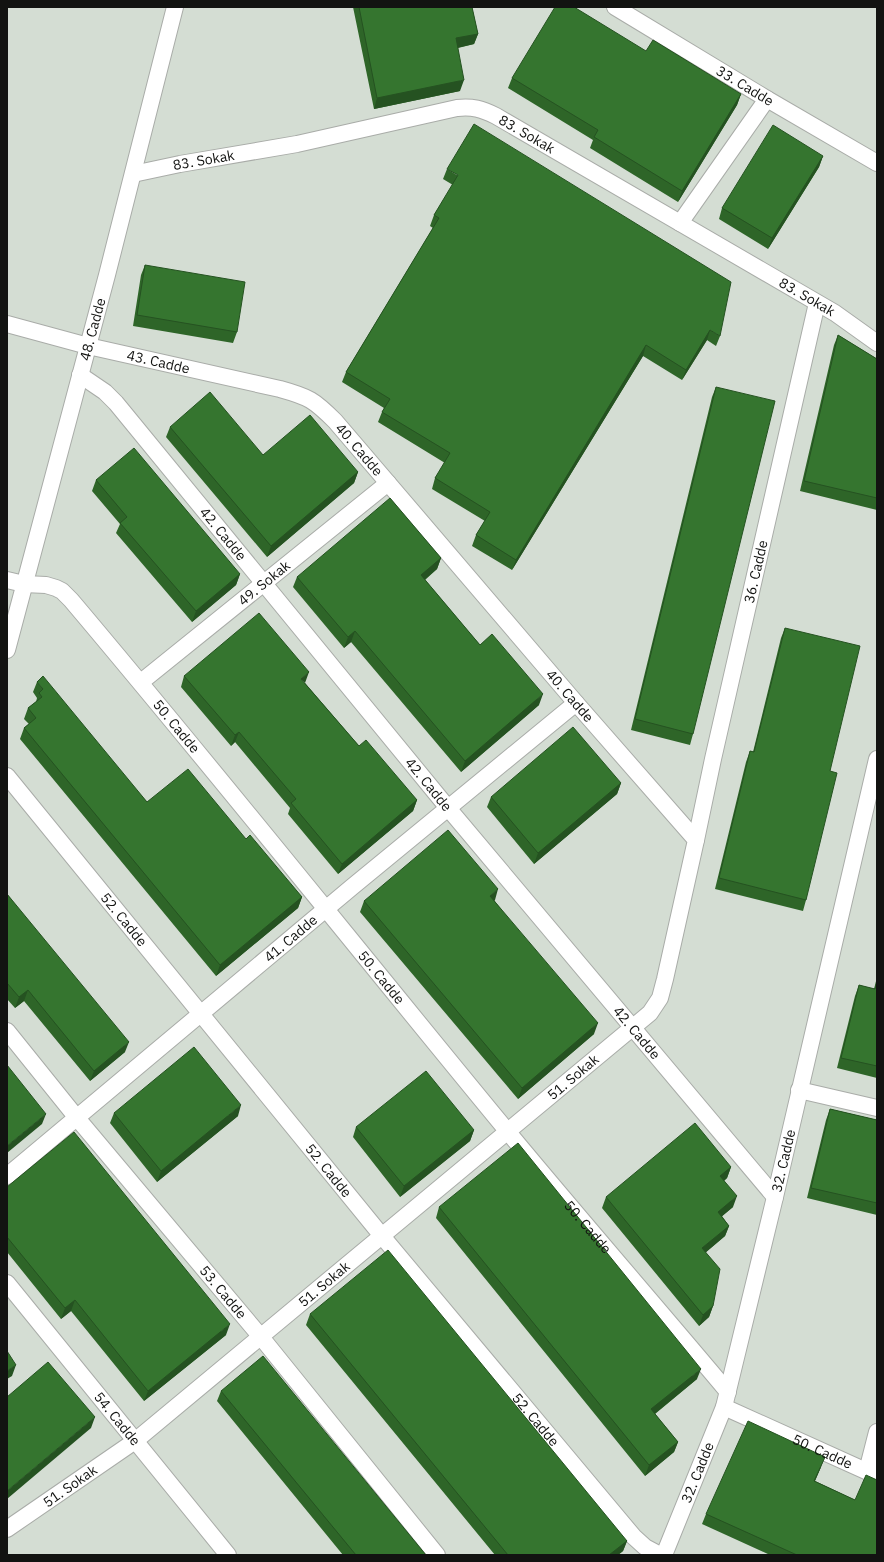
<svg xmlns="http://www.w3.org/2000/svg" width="884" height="1562" viewBox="0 0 884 1562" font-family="'IBM Plex Sans',sans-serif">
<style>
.built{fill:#d4ddd3}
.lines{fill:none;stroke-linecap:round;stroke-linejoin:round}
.minor-casing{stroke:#a9aca8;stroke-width:18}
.minor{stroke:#fff;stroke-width:16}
.wall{fill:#2e6528}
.shaded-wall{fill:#255221}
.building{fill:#35752f;stroke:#255221}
.labels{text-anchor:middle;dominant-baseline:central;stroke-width:4;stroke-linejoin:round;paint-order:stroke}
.street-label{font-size:14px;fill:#121311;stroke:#fff}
</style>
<rect width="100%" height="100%" fill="#e4e8e4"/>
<path class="built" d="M7,7H877V1555H7Z"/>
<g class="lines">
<g class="minor-casing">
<g id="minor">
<path id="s1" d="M615,7L767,99L877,163"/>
<path id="s2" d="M133,174L180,164L297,144L457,108C472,106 482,109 496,116L835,313L877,343"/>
<path d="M680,223L767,99"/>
<path id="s3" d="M7,324L88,346L280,389C309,397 314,400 335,421L576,703L696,840L665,979L660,998L650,1013L135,1441L7,1529"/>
<path id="s4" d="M80,375L105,392L116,403L448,808L775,1197"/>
<path id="s5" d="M7,580L24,584L46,585L56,588L62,591L71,600C219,775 362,955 508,1132C580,1219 655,1305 728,1392"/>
<path id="s6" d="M7,650L107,275L175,7"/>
<path id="s7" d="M141,682L388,483"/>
<path id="s8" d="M7,776L382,1236L634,1537L645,1547L660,1555"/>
<path id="s9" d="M696,840L713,759L817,303"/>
<path id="s10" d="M7,1031L77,1118L261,1337L437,1555"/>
<path d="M799,1090L877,1108"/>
<path id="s11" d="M7,1176L352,887L576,703"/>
<path id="s12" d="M7,1283L228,1555"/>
<path id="s13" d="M724,1407L877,1476"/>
<path d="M867,1471L877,1432"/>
<path id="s14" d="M664,1555L724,1407L775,1197L877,759"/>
</g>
</g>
<use href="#minor" class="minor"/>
</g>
<path class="wall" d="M353,7H472L478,34L474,44L458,48L460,91L374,109Z
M646,51L741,94L737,105L678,202L590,148L593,140L508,88L512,78Z
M823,156L819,167L768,249L719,219L722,208Z
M447,169L720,336L716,346L707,340L682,380L643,356L512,570L472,546L476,535L485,521L432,489L435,478L445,463L378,422L382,412L384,408L342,382L346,372L433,228L430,226L434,215L453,185L443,179Z
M145,265L237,332L233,343L133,326L141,275Z
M838,335L877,359V510L800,491L834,345Z
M716,387L693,734L690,745L631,730L712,397Z
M170,427L263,455L358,472L354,483L267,557L166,437Z
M96,480L240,574L236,585L192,622L116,533L120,524L92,491Z
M441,558L437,569L425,580L480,645L539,705L461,772L351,642L344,648L293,587L297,577Z
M785,628L830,771L806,900L803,911L715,889L746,762L750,751L753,752L781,638Z
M184,676L305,683L359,746L417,800L413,811L338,874L288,814L290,808L235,742L231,746L181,687Z
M37,682L147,802L246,839L302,897L298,908L216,976L20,739L24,728L29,724L24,719L28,708L36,702L37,698L33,692Z
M621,783L617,794L534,864L487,807L491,797Z
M7,894L125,1052L90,1081L24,1001L15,1008L7,999Z
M494,900L594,1034L518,1099L360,912L364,901L495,900Z
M877,977V1078L837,1068L855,996L859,985L874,989Z
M830,1109L877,1120V1215L807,1198L826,1120Z
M114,1113L238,1116L157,1182L110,1123Z
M356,1127L474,1130L470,1141L400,1197L353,1137Z
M731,1167L727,1178L724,1181L733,1207L722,1216L729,1226L725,1236L706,1252L713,1306L709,1317L699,1326L602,1208L606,1197Z
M7,1187L226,1335L144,1401L71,1311L61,1319L7,1252Z
M439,1207L697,1379L655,1414L678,1442L674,1452L645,1476L436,1218Z
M310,1314L627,1541L623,1551L618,1555H495L306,1325Z
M221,1391L426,1555H343L217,1401Z
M821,1467L815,1481L855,1500L877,1555H770L702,1524L706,1514Z"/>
<path class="shaded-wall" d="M478,34L474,44L452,49L456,38Z
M464,80L460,91L374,109L377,98Z
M741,94L737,105L678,202L682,191Z
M823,156L819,167L768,249L772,238Z
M710,330L707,340L682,380L686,370Z
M646,345L643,356L512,570L516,560Z
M358,472L354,483L267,557L271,546Z
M441,558L437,569L417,586L421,575Z
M240,574L236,585L192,622L196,611Z
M355,631L351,642L344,648L348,637Z
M309,672L305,683L301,679Z
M543,694L539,705L461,772L465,761Z
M239,732L235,742L231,746L235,735Z
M621,783L617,794L534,864L538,853Z
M417,800L413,811L338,874L342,864Z
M498,889L495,900L487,907L490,896Z
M302,897L298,908L216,976L220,965Z
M28,990L24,1001L15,1008L19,997Z
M598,1023L594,1034L518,1099L522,1088Z
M129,1042L125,1052L90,1081L94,1071Z
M241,1105L238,1116L157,1182L161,1171Z
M46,1114L42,1124L7,1153V1146Z
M474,1130L470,1141L400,1197L404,1186Z
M731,1167L727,1178L716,1187L720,1176Z
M737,1196L733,1207L714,1223L718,1212Z
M729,1226L725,1236L698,1259L702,1248Z
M75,1300L71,1311L61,1319L65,1308Z
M713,1306L709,1317L699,1326L703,1315Z
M230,1324L226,1335L144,1401L148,1391Z
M16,1365L12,1376L7,1379V1371Z
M701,1369L697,1379L647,1420L651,1409Z
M95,1417L91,1428L7,1499V1491Z
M678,1442L674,1452L645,1476L649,1465Z
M825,1457L821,1467L810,1492L814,1481Z
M627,1541L623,1551L618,1555H609Z"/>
<path class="building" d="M359,7H472L478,34L456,38L464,80L377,98Z
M555,7H574L646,51L653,40L741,94L682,191L594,137L598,130L512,78Z
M474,124L731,282L720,336L710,330L686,370L646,345L516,560L476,535L490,512L435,478L450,453L382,412L390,399L346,372L439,218L434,215L458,175L447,169Z
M773,125L823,156L772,238L722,208Z
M145,265L245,282L237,332L137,315Z
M838,335L877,359V498L804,481Z
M716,387L775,401L693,734L635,719Z
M210,392L263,455L310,415L358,472L271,546L170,427Z
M134,448L240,574L196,611L120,523L127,517L96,480Z
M390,498L441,558L421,575L480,645L492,634L543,694L465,761L355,631L348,637L297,577Z
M259,613L309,672L301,679L359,746L366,740L417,800L342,864L291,803L296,799L239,732L235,735L184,676Z
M785,628L860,646L830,771L837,773L806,900L719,878L750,751L754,752Z
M43,676L147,802L188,769L246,839L250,835L302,897L220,965L24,728L36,718L28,708L42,697L39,693L43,689L37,682Z
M573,727L621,783L538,853L491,797Z
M448,830L498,889L490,896L598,1023L522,1088L364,901Z
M7,894L129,1042L94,1071L28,990L19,997L7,983Z
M877,982V1066L841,1058L859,985L875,989Z
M194,1047L241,1105L161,1171L114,1113Z
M7,1065L46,1114L7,1146Z
M426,1071L474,1130L404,1186L356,1127Z
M830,1109L877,1120V1203L811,1188Z
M695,1123L731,1167L720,1176L737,1196L718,1212L729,1226L702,1248L720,1269L713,1306L703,1315L606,1197Z
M74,1132L230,1324L148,1391L75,1300L65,1308L7,1237V1187Z
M518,1143L701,1369L651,1409L678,1442L649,1465L439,1207Z
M388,1250L627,1541L609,1555H508L310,1314Z
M7,1351L16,1365L7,1371Z
M263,1356L426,1555H356L221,1391Z
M48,1362L95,1417L7,1491V1397Z
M748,1421L825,1457L814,1481L855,1500L866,1475L877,1480V1555H797L706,1514Z"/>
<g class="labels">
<g class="street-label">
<text stroke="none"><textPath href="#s1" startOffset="152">33. Cadde</textPath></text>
<text stroke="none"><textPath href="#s2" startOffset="407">83. Sokak</textPath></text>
<text stroke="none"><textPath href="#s2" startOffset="72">83. Sokak</textPath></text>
<text stroke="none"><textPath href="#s2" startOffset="731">83. Sokak</textPath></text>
<text stroke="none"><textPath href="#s6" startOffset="332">48. Cadde</textPath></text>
<text stroke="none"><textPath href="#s3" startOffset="156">43. Cadde</textPath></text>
<text stroke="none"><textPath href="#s3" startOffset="383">40. Cadde</textPath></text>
<text stroke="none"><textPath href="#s4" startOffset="215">42. Cadde</textPath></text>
<text stroke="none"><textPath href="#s9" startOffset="275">36. Cadde</textPath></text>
<text stroke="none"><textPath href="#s7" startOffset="158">49. Sokak</textPath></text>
<text stroke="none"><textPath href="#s3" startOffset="707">40. Cadde</textPath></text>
<text stroke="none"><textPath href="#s5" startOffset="234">50. Cadde</textPath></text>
<text stroke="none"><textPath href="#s4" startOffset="539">42. Cadde</textPath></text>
<text stroke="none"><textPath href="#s8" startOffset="185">52. Cadde</textPath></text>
<text stroke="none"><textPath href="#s11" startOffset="370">41. Cadde</textPath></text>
<text stroke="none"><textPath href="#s5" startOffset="558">50. Cadde</textPath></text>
<text stroke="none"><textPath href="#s4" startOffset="863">42. Cadde</textPath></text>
<text transform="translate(573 1077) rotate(-40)">51. Sokak</text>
<text stroke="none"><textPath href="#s14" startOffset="413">32. Cadde</textPath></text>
<text stroke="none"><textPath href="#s8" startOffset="509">52. Cadde</textPath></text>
<text stroke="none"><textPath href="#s5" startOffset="882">50. Cadde</textPath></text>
<text transform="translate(324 1284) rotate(-40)">51. Sokak</text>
<text stroke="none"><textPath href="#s10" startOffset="339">53. Cadde</textPath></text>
<text stroke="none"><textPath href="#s12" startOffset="175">54. Cadde</textPath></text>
<text stroke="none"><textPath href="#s8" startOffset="833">52. Cadde</textPath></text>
<text stroke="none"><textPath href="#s13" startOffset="108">50. Cadde</textPath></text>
<text stroke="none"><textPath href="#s14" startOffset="89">32. Cadde</textPath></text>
<text transform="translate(70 1486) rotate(-35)">51. Sokak</text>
</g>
</g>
<rect width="884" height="1562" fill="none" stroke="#121311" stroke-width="16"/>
</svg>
